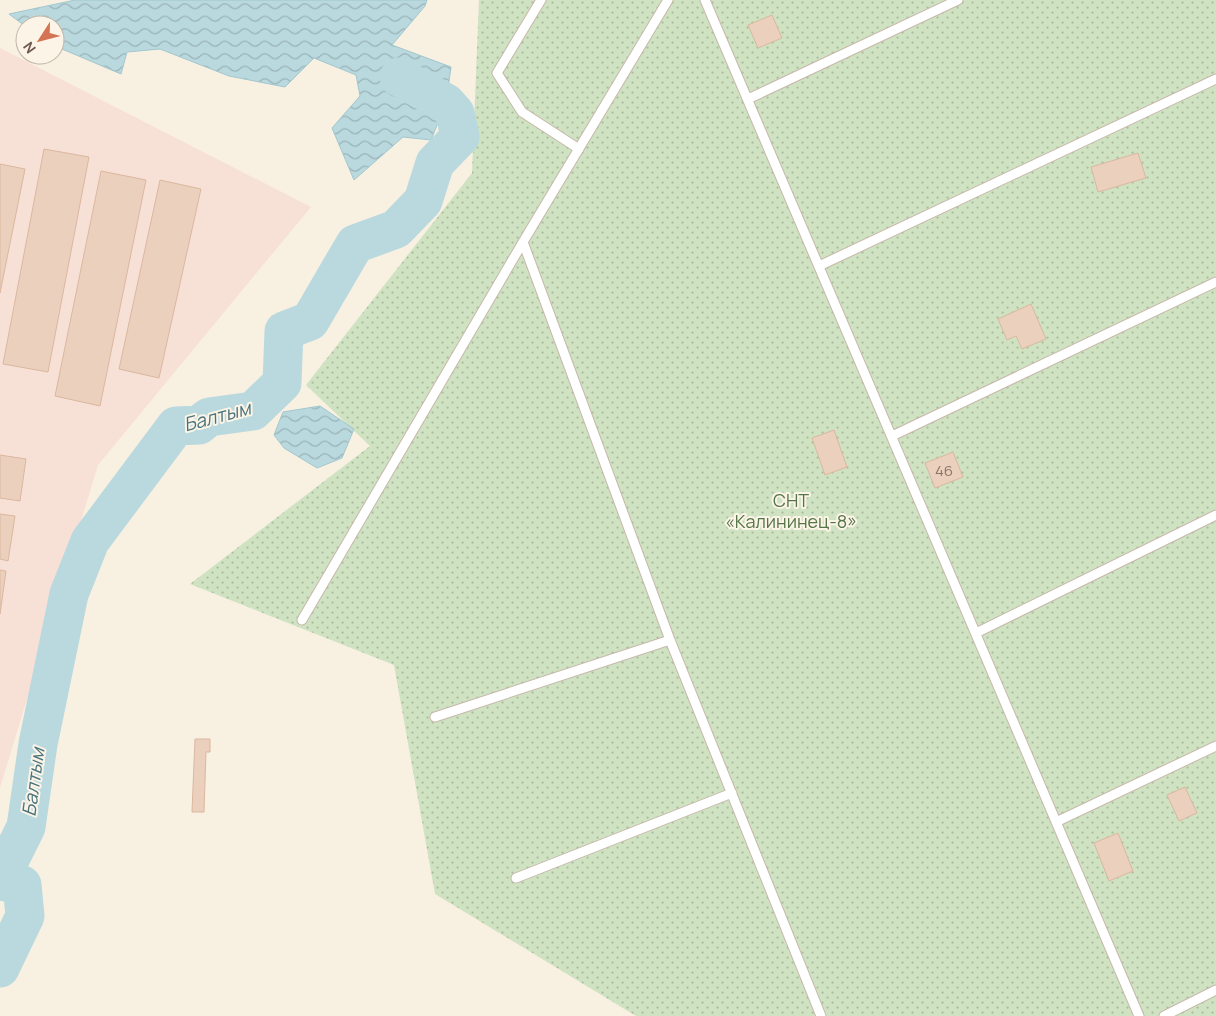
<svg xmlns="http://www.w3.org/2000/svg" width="1216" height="1016" viewBox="0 0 1216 1016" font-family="Manrope,sans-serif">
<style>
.commercial{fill:#f7e1d6}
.grass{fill:url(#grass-dots)}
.water{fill:url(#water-waves);stroke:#a1c7cf}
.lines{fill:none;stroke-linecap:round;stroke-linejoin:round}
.river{stroke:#b9d9df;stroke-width:39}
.building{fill:#ead0bd;stroke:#dbb79f}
.service-casing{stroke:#c7b8ab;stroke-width:11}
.service{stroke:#fff;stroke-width:9}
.labels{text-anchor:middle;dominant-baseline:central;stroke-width:4;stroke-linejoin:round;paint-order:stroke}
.number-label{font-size:15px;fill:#8c7668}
.park-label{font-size:18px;fill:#557648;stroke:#fcf4e7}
.water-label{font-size:19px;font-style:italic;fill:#49747d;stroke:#fcf4e7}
</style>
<defs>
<pattern id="grass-dots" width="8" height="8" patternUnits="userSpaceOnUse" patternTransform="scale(1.25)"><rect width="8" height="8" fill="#cfe3c2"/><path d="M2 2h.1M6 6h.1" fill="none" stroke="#acbba0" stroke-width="1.8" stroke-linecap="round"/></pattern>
<pattern id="water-waves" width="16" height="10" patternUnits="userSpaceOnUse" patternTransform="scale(1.25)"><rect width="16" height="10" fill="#b9d9df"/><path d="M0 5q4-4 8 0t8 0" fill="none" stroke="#9ab3b7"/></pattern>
</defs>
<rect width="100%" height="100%" fill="#f8f0e1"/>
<path class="commercial" d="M0,48L311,207L98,465L0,788Z"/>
<path class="grass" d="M479,0H1216V1016H636L435,894L394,665L190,584L370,446L306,385L472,173Z"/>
<path class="water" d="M75,0H427L425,6L392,45L451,67L446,103L431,140L403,137L354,180L332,128L360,96L356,75L314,58L285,87L229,76L160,49L127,52L121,74L55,46V25L25,26L9,14Z
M320,406L354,429L342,458L317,468L284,448L274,435L283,412Z"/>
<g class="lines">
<path class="river" d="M0,879L26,827L38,744L69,594L90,541L176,426L199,425L209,417L253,411L282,383L284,331L310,321L355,244L396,229L423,201L435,163L460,137L455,113L446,103L399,77
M0,881L22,885L25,916L0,968"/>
</g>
<path class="building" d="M772,15L782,38L758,48L748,25Z
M44,149L89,157L48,372L3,364Z
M1138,153L1146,178L1098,192L1091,167Z
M0,164L25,169L0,293Z
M101,171L146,180L100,406L55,396Z
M160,180L201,189L159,378L119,369Z
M1031,304L1046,339L1022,349L1016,336L1007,340L998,319Z
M834,430L847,467L825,475L812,438Z
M953,452L963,477L935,488L925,463Z
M0,455L26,459L20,501L0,498Z
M0,514L15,516L8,561L0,559Z
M0,570L6,571L0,614Z
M195,739H210V752H206L204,812H192Z
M1185,787L1197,813L1179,821L1167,795Z
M1118,833L1133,871L1109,881L1094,843Z"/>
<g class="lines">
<g class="service-casing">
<path id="service" d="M541,0L497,73L522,112L579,149
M705,0L1139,1016
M748,99L958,0
M523,242L670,640L821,1016
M819,266L1216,79
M892,436L1216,282
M302,620L523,242L668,0
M976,633L1216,515
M435,717L670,640
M1056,822L1216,746
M516,878L732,793
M1164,1016L1216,990"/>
</g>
<use href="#service" class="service"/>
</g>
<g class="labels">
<g class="number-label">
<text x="944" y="470">46</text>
</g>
<g class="park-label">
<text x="791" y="500">СНТ<tspan x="791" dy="21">«Калининец-8»</tspan></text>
</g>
<g class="water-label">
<text transform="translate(217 416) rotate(-15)">Балтым</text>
<text transform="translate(33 782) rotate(-82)">Балтым</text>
</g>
</g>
<g transform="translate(40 40) rotate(234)"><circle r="24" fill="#fcf4e7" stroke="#c2b6a9"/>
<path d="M0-4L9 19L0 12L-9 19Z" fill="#d47455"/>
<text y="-8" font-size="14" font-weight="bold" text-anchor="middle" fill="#6c584c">N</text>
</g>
</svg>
